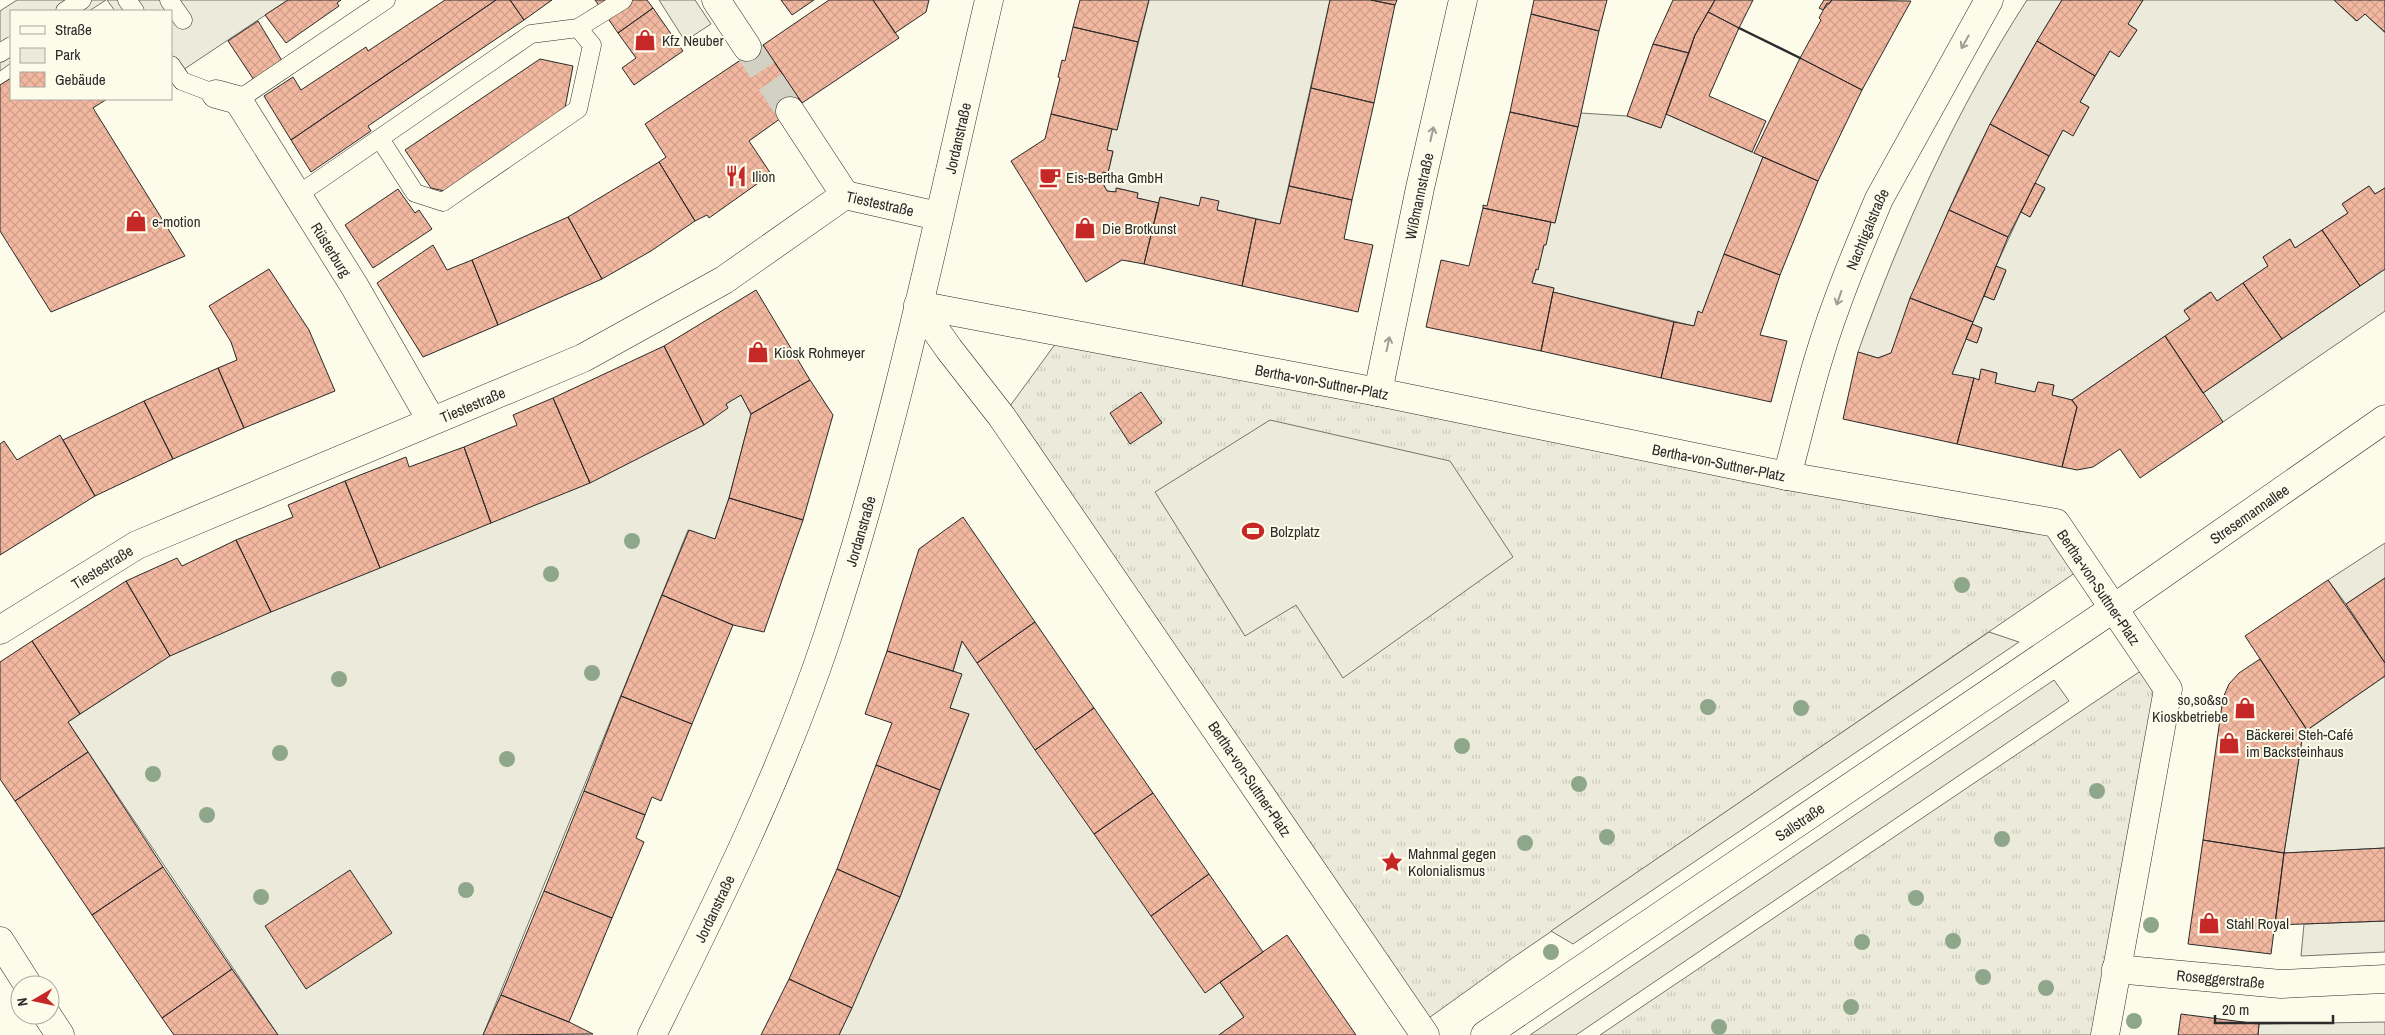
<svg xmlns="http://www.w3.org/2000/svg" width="2385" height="1035" viewBox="0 0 2385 1035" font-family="'Archivo Narrow',sans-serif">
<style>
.grass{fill:url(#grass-tufts);stroke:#74746e}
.green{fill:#ecebdb;stroke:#74746e}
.parking{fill:#eceadb;stroke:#74746e}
.building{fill:url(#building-cross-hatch);stroke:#2b2b2b}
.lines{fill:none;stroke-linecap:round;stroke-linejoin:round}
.street-tunnel{stroke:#d3d1c4;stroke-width:28;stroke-dasharray:28 14;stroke-linecap:butt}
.lane-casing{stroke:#2b2b2b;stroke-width:19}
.street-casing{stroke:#2b2b2b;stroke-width:29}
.secondary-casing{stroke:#2b2b2b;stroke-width:29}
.lane{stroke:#fdfbea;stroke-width:18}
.street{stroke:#fdfbea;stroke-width:28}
.secondary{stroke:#fdfbea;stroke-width:28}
.wall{stroke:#2b2b2b;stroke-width:2.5}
.tree{fill:#8ea78a}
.oneway{stroke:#9e9d94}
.labels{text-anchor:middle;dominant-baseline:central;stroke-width:4;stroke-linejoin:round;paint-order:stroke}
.poi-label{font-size:15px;fill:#2b2b2b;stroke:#fdfbea;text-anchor:start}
.street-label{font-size:15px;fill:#2b2b2b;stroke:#fdfbea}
</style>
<defs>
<pattern id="grass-tufts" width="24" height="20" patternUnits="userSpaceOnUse" patternTransform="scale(1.25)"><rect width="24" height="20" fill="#ecebdb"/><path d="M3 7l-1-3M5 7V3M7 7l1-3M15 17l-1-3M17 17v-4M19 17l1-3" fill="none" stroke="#cbcabc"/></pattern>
<pattern id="building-cross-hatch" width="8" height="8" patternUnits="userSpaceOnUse" patternTransform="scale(1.25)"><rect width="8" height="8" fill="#f2b8a0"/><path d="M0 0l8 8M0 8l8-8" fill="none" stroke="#d09e8a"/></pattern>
</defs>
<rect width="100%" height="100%" fill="#fdfbea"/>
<path class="grass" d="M1064,332L2056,523L2085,566L1511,959L1419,1025L1002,417Z
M2151,664L2168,689L2106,1035H1600Z"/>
<path class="green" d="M1149,0H1330L1280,224L1160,197L1159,203L1137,198L1138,193L1117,188L1116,192L1107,191L1101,180L1103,172L1108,173L1113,152L1107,150L1112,129L1117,130Z
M2027,0H2062C2020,68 1980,138 1948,212C1929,258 1910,306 1891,353L1878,358L1858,352C1902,229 1956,110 2027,0Z
M2143,0H2334L2356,21L2365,14L2385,33V188L2375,194L2369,186L2343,203L2348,213L2295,248L2290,239L2263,257L2268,266L2217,301L2210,292L2184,310L2190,319L2072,400L2052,395L2054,385L2038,382L2035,392L1995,383L1997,373L1982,369L1979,380L1952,374L1966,339L1977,343L1982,329L1972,324L1984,296L1994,300L2006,271L1996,266L2021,212L2030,217L2045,189L2035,183L2063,130L2073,135L2089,107L2080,102L2110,51L2119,57L2137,30L2128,24Z
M1581,113L1627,116L1661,128L1666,114L1763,157L1702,313L1698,312L1694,326L1553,292L1554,288L1532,283L1551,222L1555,223Z
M2385,269V311L2223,422L2203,393Z
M741,395L751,414L729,498L715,539L688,530L483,1035H278L68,722L170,655Z
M1270,420L1450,461L1513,557L1343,678L1296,605L1245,636L1155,492Z
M2385,543V578L2346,604L2328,580Z
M962,641L1220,982L1244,1017L1219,1035H839L900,897L969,714L950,708L961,674L953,671Z
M2385,676V848L2284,853L2303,733Z
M2385,921V952L2301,956L2304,924Z
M2385,1022V1035H2258L2259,1024Z"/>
<path class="parking" d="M17,0H106L89,11H11V63L0,71V11Z
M107,0H288L171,78V11H115Z
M659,0H695L711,24L685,41Z
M1989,632L2019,642L1573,944L1551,931Z
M2054,680L2069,701L1576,1035H1530Z"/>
<path class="building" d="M288,0H341L337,3L339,6L286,43L265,15Z
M445,0H496L291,140L264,96L293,77L301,90L366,47L368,51Z
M496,0H510L524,20L368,126L371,131L311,172L291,140Z
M510,0H552L524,20Z
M595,0H647L653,8L618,33Z
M781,0H814L792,15Z
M829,0H873L899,38L802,103L763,45Z
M873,0H929L926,12L895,33Z
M1080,0H1149L1138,42L1073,27Z
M1330,0H1371L1395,5L1374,103L1311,88Z
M1371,0H1397L1395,5Z
M1534,0H1607L1599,31L1531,14Z
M1673,0H1715L1695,35L1689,53L1653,44Z
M1715,0H1753L1739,28L1708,12Z
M1824,0H1832L1823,10L1819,8Z
M1832,0L1911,1L1862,90L1800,58L1821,20L1819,18L1827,3L1829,4Z
M2062,0H2143L2128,24L2137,30L2119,57L2110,51L2095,76L2037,41Z
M2334,0H2385V32L2365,14L2357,21Z
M653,8L683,51L634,85L622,68L636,58L618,33Z
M1708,12L1739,28L1709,96L1766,121L1752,152L1666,114L1695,35Z
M1531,14L1599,31L1578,127L1510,112Z
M258,21L284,64L256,83L228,41Z
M1073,27L1138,42L1117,130L1051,114L1060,78L1058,77L1062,60L1065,61Z
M2037,41L2095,76L2080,102L2089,107L2073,136L2063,130L2049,156L1990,124Z
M1653,44L1689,53L1661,128L1627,116Z
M763,45L802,103L749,141L771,174L709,218L707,215L695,221L659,162L666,157L645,124Z
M1800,58L1862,90L1818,181L1754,153Z
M540,59L573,66L565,108L444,191L431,188L405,150Z
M11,78V99H107L93,108L185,256L51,312L0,231V85Z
M1311,88L1374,103L1352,200L1289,186Z
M1510,112L1578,127L1555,223L1483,208V205L1487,206Z
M1051,114L1112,129L1107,150L1113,151L1108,173L1103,172L1101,180L1107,191L1116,192V188L1138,193L1137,198L1159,203L1144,264L1122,260L1086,282L1011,161L1045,139Z
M1990,124L2049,156L2008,237L1949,210Z
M1763,157L1818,181L1780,275L1724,254Z
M659,162L695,221L651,251L602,279L568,217Z
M2035,183L2045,188L2030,217L2021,212Z
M1289,186L1352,200L1344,239L1373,245L1358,312L1242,286L1256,219L1280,224Z
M2369,186L2375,194L2385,188V269L2360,286L2322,230L2348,213L2342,204Z
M398,189L415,213L419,210L432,229L373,268L345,225Z
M1160,197L1199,206L1201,197L1219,201L1217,210L1256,219L1242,286L1144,264Z
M1483,208L1551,222L1546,245H1544L1538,270L1536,269L1532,283L1554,288L1541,351L1426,327L1441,260L1469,266Z
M1949,210L2008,237L1973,322L1910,298Z
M568,217L602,279L498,325L472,260Z
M2322,230L2360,286L2282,339L2243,283L2268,266L2263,257L2290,239L2295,248Z
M433,245L447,270L472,260L498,325L423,357L377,283Z
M1724,254L1780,275L1760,335L1787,341L1771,402L1661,378L1674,322L1694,326L1698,311L1702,313Z
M1996,266L2006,270L1994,300L1984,296Z
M269,269L309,330L335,391L244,428L218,368L237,360L231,342L209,306Z
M2243,283L2282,339L2203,393L2165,336L2190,319L2184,311L2211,292L2217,301Z
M756,290L810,380L751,414L741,395L726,404L728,408L704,425L664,346Z
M1553,292L1674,322L1661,378L1541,351Z
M1910,298L1973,322L1952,374L1974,378L1957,444L1843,419L1858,352L1878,358L1891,353Z
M1972,324L1982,328L1977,343L1966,339Z
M2165,336L2223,422L2140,478L2120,449L2093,467L2077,470L2062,467L2077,407L2072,400Z
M664,346L704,425L590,483L553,398Z
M218,368L244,428L173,459L144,401Z
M1981,369L1997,373L1995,383L2035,392L2038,382L2054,385L2052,395L2072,400L2077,407L2062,467L1957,444L1974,378L1979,380Z
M810,380L833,415L803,520L729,498L751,414Z
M1141,392L1162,423L1130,444L1110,413Z
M553,398L590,483L491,523L464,447L517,425L513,415Z
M144,401L173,459L95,496L63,440Z
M60,435L95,496L0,555V444L4,441L17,460Z
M464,447L491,523L380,568L345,481L406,457L409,467Z
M345,481L380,568L271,612L236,540L293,517L288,505Z
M729,498L803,520L764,632L733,625L662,595L689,530L715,539Z
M963,517L1035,622L977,663L962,641L953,671L887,651L919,549Z
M236,540L271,612L170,656L126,581L177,558L182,566Z
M2385,578V663L2346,604Z
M2328,580L2385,663V676L2307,730L2245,636Z
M126,581L170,656L80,714L32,641Z
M662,595L733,625L692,724L621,696Z
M1035,622L1094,708L1035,750L977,663Z
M32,641L80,714L68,722L88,752L15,801L0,779V662Z
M887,651L962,674L950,708L969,714L940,790L876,765L892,723L865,714Z
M2260,659L2307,730L2303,733L2284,853L2203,840L2223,698L2229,684L2239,673Z
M621,696L692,724L661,801L652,797L645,815L584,791Z
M1094,708L1153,793L1094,834L1035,750Z
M88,752L163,867L92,915L15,801Z
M876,765L940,790L900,897L837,869Z
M584,791L645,815L636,838L644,842L612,918L544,891Z
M1153,793L1209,874L1151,916L1094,834Z
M2203,840L2284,853L2271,954L2188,944Z
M2385,848V921L2275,925L2284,853Z
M163,867L232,969L162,1018L92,915Z
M837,869L900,897L852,1008L789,979Z
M350,870L392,933L306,989L265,926Z
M1209,874L1263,952L1205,993L1151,916Z
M544,891L612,918L569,1022L501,995Z
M1287,935L1356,1035H1219L1244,1017L1220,982Z
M232,969L278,1035H174L162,1018Z
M789,979L852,1008L839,1035H761Z
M501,995L569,1022L593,1034L483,1035Z
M2181,1014L2259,1024L2258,1035H2178Z"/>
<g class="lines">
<path class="street-tunnel" d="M747,47L790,111"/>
<g class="lane-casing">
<path id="lane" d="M127,0L135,11
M169,0L183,20
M65,11L82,0
M0,53L11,46
M171,65L182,81L216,94
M238,100L386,0
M380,139L415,193L443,202L578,109L592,45L578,28
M296,196L531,34L578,28L623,0"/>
</g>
<g class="street-casing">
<g id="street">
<path d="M716,0L747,47"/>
<path id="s1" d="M216,94L238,100L355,287L431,420"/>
<path d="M790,111L845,195"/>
<path id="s2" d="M1378,392L1420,188L1463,0"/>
<path id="s3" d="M1787,476C1798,436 1807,396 1819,357C1835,303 1857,251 1879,199L1989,0"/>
<path id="s4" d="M0,630L137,545L583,358L724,280L845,195L938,216"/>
<path d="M0,941L28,985"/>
<path id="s5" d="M2116,969L2281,984L2385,979"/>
<path d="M47,1015L60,1035"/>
<path id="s6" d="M1425,1035L1002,417L949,349L918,305L1378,392L1787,476L2056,523L2168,689L2105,1035"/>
</g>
</g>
<g class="secondary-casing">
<g id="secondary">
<path id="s7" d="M652,1035C716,906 781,776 827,638C896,430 939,214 989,0"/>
<path id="s8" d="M1485,1035L2114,608L2385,419"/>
</g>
</g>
<use href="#lane" class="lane"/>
<use href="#street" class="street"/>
<use href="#secondary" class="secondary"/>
<path class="wall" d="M1739,28L1800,58"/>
</g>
<g class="tree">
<circle cx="632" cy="541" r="8"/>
<circle cx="551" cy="574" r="8"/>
<circle cx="1962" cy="585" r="8"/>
<circle cx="592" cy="673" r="8"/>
<circle cx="339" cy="679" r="8"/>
<circle cx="1708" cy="707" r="8"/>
<circle cx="1801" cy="708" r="8"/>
<circle cx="1462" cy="746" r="8"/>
<circle cx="280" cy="753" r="8"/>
<circle cx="507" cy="759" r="8"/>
<circle cx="153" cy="774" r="8"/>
<circle cx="1579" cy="784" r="8"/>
<circle cx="2097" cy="791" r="8"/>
<circle cx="207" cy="815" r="8"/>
<circle cx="1607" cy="837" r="8"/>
<circle cx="2002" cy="839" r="8"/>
<circle cx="1525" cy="843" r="8"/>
<circle cx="466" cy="890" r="8"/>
<circle cx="261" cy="897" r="8"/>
<circle cx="1916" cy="898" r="8"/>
<circle cx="2151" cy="925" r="8"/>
<circle cx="1953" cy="941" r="8"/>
<circle cx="1862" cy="942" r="8"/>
<circle cx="1551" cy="952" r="8"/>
<circle cx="1983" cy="977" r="8"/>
<circle cx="2046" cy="988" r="8"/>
<circle cx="1851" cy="1007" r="8"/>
<circle cx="2134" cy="1021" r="8"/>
<circle cx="1719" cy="1027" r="8"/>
</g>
<defs><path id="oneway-shaft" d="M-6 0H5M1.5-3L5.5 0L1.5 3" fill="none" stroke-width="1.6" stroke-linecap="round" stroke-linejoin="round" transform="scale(1.25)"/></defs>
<g class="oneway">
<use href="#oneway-shaft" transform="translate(1965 42) rotate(119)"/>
<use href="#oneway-shaft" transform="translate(1432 134) rotate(-77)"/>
<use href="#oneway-shaft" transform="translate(1839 298) rotate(109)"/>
<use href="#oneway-shaft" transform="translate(1388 344) rotate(-78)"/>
</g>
<defs>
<g id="shop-bare" transform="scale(1.725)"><path d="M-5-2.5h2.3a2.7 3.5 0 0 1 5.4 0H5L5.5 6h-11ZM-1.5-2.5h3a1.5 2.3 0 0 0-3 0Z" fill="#c62828" stroke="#fdfbea" stroke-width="2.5" paint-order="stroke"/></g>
<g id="restaurant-bare" transform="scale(1.725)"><path d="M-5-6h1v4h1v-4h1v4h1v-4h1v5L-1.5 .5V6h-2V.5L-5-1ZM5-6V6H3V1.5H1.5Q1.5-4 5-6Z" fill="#c62828" stroke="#fdfbea" stroke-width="2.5" paint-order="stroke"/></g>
<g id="cafe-bare" transform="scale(1.725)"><path d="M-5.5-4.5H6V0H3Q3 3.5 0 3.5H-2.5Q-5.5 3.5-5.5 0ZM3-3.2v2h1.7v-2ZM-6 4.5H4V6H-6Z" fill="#c62828" stroke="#fdfbea" stroke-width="2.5" paint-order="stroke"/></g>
<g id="stadium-bare" transform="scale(1.725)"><path d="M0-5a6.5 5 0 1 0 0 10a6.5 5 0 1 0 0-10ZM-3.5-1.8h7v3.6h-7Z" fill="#c62828" stroke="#fdfbea" stroke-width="2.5" paint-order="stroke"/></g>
<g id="sight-bare" transform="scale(1.725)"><path d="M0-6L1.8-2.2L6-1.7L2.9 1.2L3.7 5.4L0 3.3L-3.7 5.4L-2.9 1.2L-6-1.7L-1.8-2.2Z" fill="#c62828" stroke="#fdfbea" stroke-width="2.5" paint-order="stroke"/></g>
</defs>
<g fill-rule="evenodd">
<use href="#shop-bare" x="645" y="40"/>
<use href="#restaurant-bare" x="736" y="176"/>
<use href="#cafe-bare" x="1050" y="177"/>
<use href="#shop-bare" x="136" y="221"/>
<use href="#shop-bare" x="1085" y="228"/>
<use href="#shop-bare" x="758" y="352"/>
<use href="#stadium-bare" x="1253" y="531"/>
<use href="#shop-bare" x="2245" y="708"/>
<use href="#shop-bare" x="2229" y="743"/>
<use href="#sight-bare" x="1392" y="862"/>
<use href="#shop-bare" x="2209" y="923"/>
</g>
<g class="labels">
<g class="poi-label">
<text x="662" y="40">Kfz Neuber</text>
<text x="752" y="176">Ilion</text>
<text x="1066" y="177">Eis-Bertha GmbH</text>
<text x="152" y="221">e-motion</text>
<text x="1102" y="228">Die Brotkunst</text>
<text x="774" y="352">Kiosk Rohmeyer</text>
<text x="1270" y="531">Bolzplatz</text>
<text x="2228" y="699" text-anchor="end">so,so&amp;so<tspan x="2228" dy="17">Kioskbetriebe</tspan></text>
<text x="2246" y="734">Bäckerei Steh-Café<tspan x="2246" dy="17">im Backsteinhaus</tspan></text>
<text x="1408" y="853">Mahnmal gegen<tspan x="1408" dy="17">Kolonialismus</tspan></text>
<text x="2226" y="923">Stahl Royal</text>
</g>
<g class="street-label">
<text stroke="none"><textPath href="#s7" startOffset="951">Jordanstraße</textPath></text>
<text stroke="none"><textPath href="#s2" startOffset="200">Wißmannstraße</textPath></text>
<text stroke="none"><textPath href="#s4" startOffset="990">Tiestestraße</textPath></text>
<text stroke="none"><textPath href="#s3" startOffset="260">Nachtigalstraße</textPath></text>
<text stroke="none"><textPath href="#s1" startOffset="199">Rüsterburg</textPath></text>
<text stroke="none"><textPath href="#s6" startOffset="1300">Bertha-von-Suttner-Platz</textPath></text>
<text stroke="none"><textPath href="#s4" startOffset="525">Tiestestraße</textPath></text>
<text stroke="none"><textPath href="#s6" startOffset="1705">Bertha-von-Suttner-Platz</textPath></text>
<text stroke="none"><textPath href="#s8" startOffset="925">Stresemannallee</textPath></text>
<text stroke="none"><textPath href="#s7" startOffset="546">Jordanstraße</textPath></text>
<text stroke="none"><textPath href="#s4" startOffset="120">Tiestestraße</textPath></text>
<text stroke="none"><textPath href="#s6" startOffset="2125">Bertha-von-Suttner-Platz</textPath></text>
<text transform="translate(1250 779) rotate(56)">Bertha-von-Suttner-Platz</text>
<text stroke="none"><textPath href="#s8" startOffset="380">Sallstraße</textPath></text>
<text stroke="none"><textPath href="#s7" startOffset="141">Jordanstraße</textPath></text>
<text stroke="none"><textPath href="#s5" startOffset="105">Roseggerstraße</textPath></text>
</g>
</g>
<rect x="10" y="10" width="162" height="90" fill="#fdfbea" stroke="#a9a89e"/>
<rect x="20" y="26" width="25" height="8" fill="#fdfbea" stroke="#a9a89e"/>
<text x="55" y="35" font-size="15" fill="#2b2b2b">Straße</text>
<rect x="20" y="48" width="25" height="15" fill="#ecebdb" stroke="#a9a89e"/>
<text x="55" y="60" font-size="15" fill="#2b2b2b">Park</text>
<rect x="20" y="72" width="25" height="15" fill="url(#building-cross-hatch)" stroke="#a9a89e"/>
<text x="55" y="85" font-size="15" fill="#2b2b2b">Gebäude</text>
<g transform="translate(35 1000) rotate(261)"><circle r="24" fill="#fdfbea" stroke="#a9a89e"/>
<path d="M0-4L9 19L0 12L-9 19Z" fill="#c62828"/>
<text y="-8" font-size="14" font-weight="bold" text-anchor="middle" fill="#2b2b2b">N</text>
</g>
<path d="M2215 1015v8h118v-8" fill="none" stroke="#2b2b2b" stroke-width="2.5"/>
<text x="2222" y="1015" font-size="15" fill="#2b2b2b" stroke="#fdfbea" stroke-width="4" paint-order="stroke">20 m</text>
</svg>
